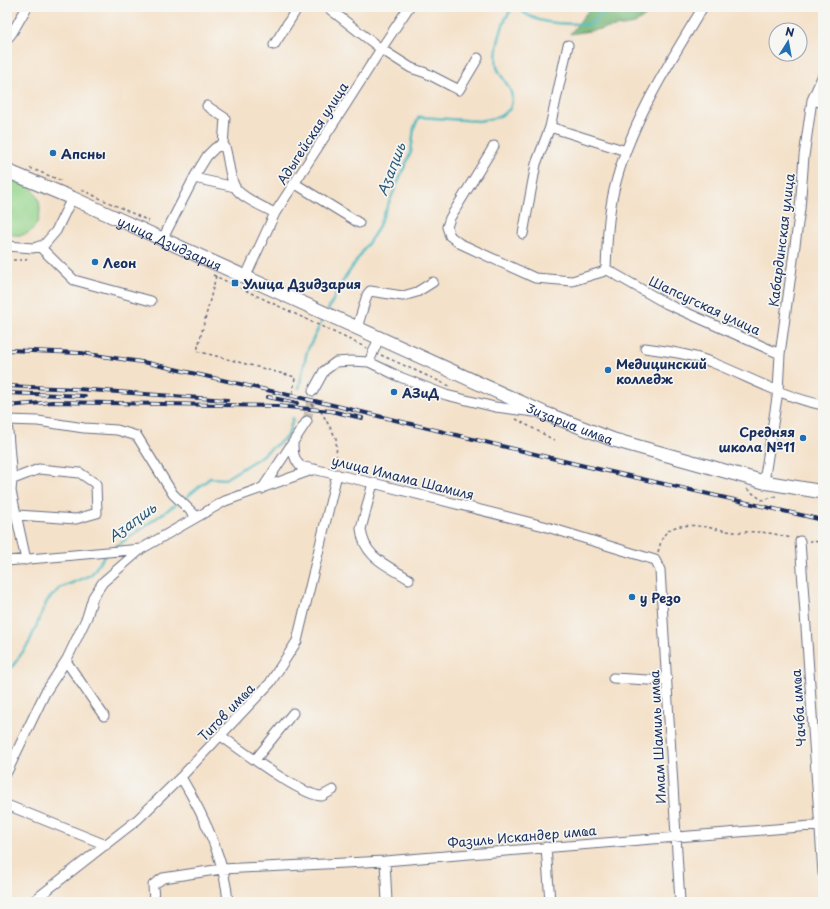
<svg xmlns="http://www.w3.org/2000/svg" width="830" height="909" viewBox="0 0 830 909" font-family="'Playpen Sans',sans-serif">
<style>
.green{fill:#94d48b;stroke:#588274}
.forest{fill:#77b677;stroke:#49726a}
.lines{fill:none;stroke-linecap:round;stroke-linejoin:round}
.stream{stroke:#49b8c0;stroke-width:2.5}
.minor-tunnel{stroke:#c9bdb4;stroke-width:9;stroke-dasharray:9 4.5;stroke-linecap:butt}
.minor-casing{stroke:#676d83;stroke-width:11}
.highway-casing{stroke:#676d83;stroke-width:15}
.path{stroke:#676d83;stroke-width:1.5;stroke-dasharray:3 3;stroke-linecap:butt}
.minor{stroke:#fff;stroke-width:9}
.highway{stroke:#fff;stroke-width:13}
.rail-casing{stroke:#1b2f5e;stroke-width:4}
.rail{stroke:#f6f6f2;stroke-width:2.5;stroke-dasharray:8;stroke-linecap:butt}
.poi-dot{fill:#1f6fb2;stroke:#f6f6f2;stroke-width:1.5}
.labels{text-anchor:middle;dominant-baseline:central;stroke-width:3.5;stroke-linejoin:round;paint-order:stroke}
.street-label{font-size:13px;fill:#1b2f5e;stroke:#f6f6f2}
.poi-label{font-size:13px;font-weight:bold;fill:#1b2f5e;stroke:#f6f6f2;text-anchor:start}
.water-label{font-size:14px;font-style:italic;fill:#29587b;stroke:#f6f6f2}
</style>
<rect width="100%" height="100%" fill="#f6f6f2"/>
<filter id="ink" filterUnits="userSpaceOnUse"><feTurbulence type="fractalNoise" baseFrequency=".025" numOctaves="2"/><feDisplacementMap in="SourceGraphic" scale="8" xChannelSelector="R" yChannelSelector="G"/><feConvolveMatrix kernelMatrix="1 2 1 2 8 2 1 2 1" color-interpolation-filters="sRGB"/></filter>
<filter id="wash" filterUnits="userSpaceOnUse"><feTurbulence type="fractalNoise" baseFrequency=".012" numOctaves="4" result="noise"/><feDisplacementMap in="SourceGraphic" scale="16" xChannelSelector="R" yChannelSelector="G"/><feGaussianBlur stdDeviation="0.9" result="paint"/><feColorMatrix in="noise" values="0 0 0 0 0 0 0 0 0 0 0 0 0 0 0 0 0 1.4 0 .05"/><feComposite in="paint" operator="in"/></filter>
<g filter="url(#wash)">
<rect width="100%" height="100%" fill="#f4e1c9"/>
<path class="green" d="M7,180C14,182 25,184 31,188C45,200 42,227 26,234C21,236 13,235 7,234Z"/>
<path class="forest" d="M591,7H657L635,24L570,34Z"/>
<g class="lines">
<path class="stream" d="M516,7C537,26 564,24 591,24L609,7
M328,310L341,284L377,230L411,152L414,128L419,117L479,121L499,117L510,109C515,94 510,89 501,75C500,73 498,70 497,67C494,52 502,17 514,7
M299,388L307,351L324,317
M808,397L823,400
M183,500L210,478L225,479L257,459L288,436L293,418
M114,548L179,502
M7,671L12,667L29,643L47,601L60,588L91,575L105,555"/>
</g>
</g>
<g filter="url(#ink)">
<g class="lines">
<path class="minor-tunnel" d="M307,421L313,391"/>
<g class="minor-casing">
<path id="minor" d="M327,7L381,49L411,68L426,73L459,90L478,58
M7,39L12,33L27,7
M274,45L298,7
M812,100L823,103
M207,106L225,118L223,145
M550,127L626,151
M494,146L450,218L447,227L450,236L459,243L535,278L572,281L602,272L606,269
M194,178L235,187
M294,183L359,223
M523,234L536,164L550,127L568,45
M162,240L196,174L207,156L215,148L221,145L225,147C229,160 229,176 235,187C241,198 264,207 275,213
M7,246L33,248L44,245L56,231L72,198
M39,246L74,280L151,301
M606,269C607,242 608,216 614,190C630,123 668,65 703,7
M606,269L667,304L780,354
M245,278L275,213L346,104L381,49L409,7
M357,328L367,295L370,291L403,296L417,292L433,282
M645,348C667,351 689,354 711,362C749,377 783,397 823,405
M369,362L379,338
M313,391L324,371L336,362L351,361L369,362L400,377L446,395L495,407L534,412
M293,443C293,453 294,459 300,466L373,483L544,526L655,560L660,570L680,902
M8,481L39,469L80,473L96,484L97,513L76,519L17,515
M764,482L778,391L780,354L800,209L804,156L812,100L823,75
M373,483L361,529C364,558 387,565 409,579
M262,489L307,421
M800,541L823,873
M26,560L11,491L12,480L7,420L38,421L84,428L117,430L137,436L173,494L196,516
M7,561L141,549L225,501L315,469
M66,661L104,716
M613,678L666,681
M221,736C240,749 301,796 322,796L333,790
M255,760L293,713
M7,772L45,693L67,659L87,617L93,597L103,582L141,549
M181,777C203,814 225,859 228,902
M7,805L106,845
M546,847L550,902
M385,861L387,902
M32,902L137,820L181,777L270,683L297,641L337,474
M154,902L153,885L163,878L222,869L385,861L823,825"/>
</g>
<g class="highway-casing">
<g id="highway">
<path id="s1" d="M7,171L72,198L544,413L614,440L764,482L823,492"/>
</g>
</g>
<path class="path" d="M30,168L62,181
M82,190L149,221
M7,260H26L27,257
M213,275L367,348
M216,276L197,351L295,377L293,393L305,399L322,413L336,438L337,466
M381,355L452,387
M516,419L554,440
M747,489L762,500L777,496
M809,541L823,542
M658,552C661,542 662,533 673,528C689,521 717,530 734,532C741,533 748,531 755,532C768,532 779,535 791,538"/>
<use href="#minor" class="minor"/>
<use href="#highway" class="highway"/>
<g class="rail-casing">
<path id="rail" d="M7,350L81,353L148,363L337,406L576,464L823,520
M7,386L77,389L227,400
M7,393L85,396
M268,397L297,403
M7,406L53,402L277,406L331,411L362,418"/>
</g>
<use href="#rail" class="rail"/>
</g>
</g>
<g class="poi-dot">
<circle cx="53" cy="153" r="4"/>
<circle cx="95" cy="262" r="4"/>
<rect x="231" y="279" width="8" height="8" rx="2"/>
<circle cx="608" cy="370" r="4"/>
<circle cx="394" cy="392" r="4"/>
<circle cx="803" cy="438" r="4"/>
<circle cx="632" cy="597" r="4"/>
</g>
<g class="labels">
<g class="street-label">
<text transform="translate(312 133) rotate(-57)">Адыгейская улица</text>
<text transform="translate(781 240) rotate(-83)">Кабардинская улица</text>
<text stroke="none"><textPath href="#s1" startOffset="178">улица Дзидзария</textPath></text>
<text transform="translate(705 305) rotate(25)">Шапсугская улица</text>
<text stroke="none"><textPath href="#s1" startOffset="617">Ӡиӡариа имҩа</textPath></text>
<text transform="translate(403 477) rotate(14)">улица Имама Шамиля</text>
<text transform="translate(798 708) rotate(-94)">Чачба имҩа</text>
<text transform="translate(226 712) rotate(-46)">Титов имҩа</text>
<text transform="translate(657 737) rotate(-93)">Имам Шамиль имҩа</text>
<text transform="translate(522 836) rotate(-5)">Фазиль Искандер имҩа</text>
</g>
<g class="poi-label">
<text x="61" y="153">Апсны</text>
<text x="103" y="262">Леон</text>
<text x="243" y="283">Улица Дзидзария</text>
<text x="616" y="363">Медицинский<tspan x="616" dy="15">колледж</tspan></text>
<text x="402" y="392">АЗиД</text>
<text x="795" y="431" text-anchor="end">Средняя<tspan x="795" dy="15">школа №11</tspan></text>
<text x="640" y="597">у Резо</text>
</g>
<g class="water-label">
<text transform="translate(391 169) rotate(-69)">Аӡаԥшь</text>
<text transform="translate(132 522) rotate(-36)">Аӡаԥшь</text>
</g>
</g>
<rect width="830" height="909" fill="none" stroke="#f6f6f2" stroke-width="24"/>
<g transform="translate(788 42) rotate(11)"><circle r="19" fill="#f6f6f2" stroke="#9ea6b7"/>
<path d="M0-3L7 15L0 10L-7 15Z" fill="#1f6fb2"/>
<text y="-6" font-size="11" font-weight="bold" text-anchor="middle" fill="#1b2f5e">N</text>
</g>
</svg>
